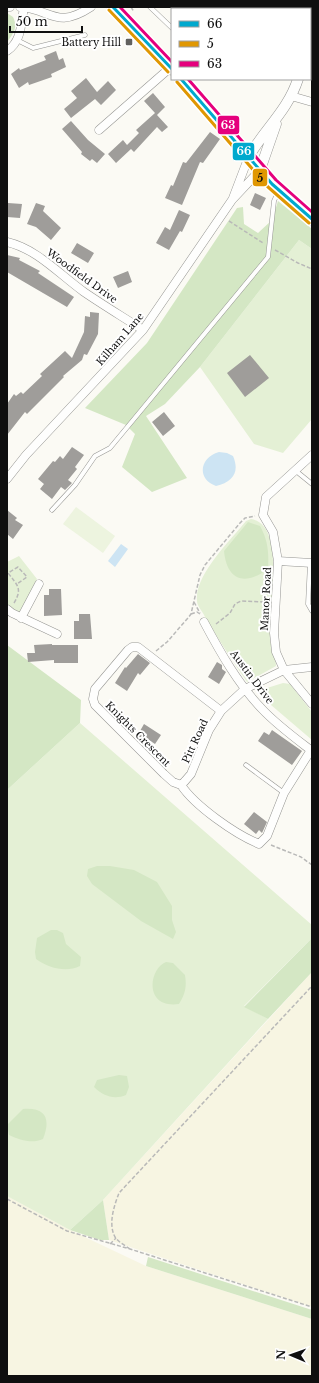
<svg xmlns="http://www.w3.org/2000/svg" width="319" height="1383" viewBox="0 0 319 1383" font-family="'Libre Baskerville',serif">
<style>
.farmland{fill:#f7f5e2}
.green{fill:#e4f0d5}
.forest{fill:#d4e7c4}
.pitch{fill:#edf4df}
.water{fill:#cde4f3}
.building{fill:#9f9d9a}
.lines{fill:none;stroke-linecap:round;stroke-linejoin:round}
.service-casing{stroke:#959592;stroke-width:5}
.minor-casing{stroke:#959592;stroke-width:9}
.tertiary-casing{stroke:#959592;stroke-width:11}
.secondary-casing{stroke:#8c8b89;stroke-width:13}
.path{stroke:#b9b9b8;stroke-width:1.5;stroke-dasharray:4 2;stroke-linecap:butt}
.service{stroke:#fefefd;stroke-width:4}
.minor{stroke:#fefefd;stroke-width:8}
.tertiary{stroke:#fefefd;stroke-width:10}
.secondary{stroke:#f4f4eb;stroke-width:12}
.bus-1-casing{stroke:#fff;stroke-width:6}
.bus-2-casing{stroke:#fff;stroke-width:6}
.bus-3-casing{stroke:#fff;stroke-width:6}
.bus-1{stroke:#00a9ce;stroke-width:3}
.bus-2{stroke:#e09702;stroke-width:3}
.bus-3{stroke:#e5007d;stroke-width:3}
.poi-dot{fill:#62615f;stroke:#fff;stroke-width:1.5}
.labels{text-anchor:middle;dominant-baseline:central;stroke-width:4;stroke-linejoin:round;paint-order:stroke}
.poi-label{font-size:10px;fill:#0f0f0f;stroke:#fff;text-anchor:end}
.street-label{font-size:10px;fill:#0f0f0f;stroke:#fff}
.line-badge{stroke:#fff;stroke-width:1.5}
.badge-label{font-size:11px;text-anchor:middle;font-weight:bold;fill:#fff}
.pale-badge-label{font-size:11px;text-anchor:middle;font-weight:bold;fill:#111}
</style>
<rect width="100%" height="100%" fill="#fbfaf4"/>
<path class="farmland" d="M312,972V1307L109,1240L103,1200Z
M7,1196L70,1230L146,1266L312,1319V1376H7Z"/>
<path class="green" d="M299,240L312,249V419L283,453L254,444L200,367Z
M251,519C288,525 267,612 270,639C271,648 276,656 276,666L247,682C232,660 218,639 205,617C203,612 197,606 197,601C194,575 231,540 246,521Z
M19,556L37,579L21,612H17L7,605V562Z
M283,683L290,684L312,712V740L264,699L262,693L267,688Z
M80,723L312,925V938L244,1006L268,1019L103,1200L70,1230L7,1196V790Z"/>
<path class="forest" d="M7,13L13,17C18,27 14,33 7,42Z
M278,201L312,229V249L299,240L200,367L165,404L146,416L187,478L152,492L122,467L135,434L126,425L85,408L147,343L237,208L243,207L244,224L258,233L272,220Z
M248,522L260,526C268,540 269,553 268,569C245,586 227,581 224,551Z
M7,645L81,700L80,723L7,790Z
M97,866H110L134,870L157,882L172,906V920L176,932L173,939L141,921L92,884L87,876L88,869Z
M51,930H57L63,933L66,944L81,957L80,966C66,973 49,968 36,959L35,952L37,938Z
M312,938V972L268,1019L244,1007Z
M166,962L173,963L185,975C187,987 185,994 179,1004C143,1009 149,968 166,962Z
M119,1075L127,1076L129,1087L126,1095C114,1100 103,1096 94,1087L97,1080Z
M23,1109C46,1107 51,1119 43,1139C32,1144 20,1140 9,1135L7,1125Z
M103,1200L109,1240H100L70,1230Z
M148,1257L312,1310V1319L146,1266Z"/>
<path class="pitch" d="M76,507L115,536L103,553L63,524Z"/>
<path class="water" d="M219,452L227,453L233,456C240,472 233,482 216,486C196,479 200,457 219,452Z
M121,544L128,549L115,567L108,561Z"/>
<path class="building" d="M56,51L59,60L63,58L66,67L51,74L52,77L29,85L28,82L19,88L11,74L19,68L20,70L46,60L44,56Z
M86,78L97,92L108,81L116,90L101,105L95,99L71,118L64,109L77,98L71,91Z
M153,93L165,107L157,115L168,127L162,132L157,127L134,152L131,149L116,163L108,154L123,140L127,145L139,133L136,130L155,113L144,101Z
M71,121L88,140L105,154L97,163L92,159L90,161L81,154L82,152L62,129Z
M210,132L220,139L203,163L200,162L182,205L165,198L171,185L173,186L183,162L186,163Z
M255,193L266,198L260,210L250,205Z
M8,203L22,204L20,218L7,217Z
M36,203L45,206L43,211L61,228L51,240L36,227L27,224Z
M179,210L190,215L182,232L180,231L169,250L156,243L165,227L170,230Z
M77,243L94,253L88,263L71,253Z
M7,255L20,258L19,260L40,271L38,273L74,297L67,307L7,272Z
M128,271L132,282L118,288L113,277Z
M90,312L99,313L98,334L87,355L84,354L82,360L63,376L64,377L27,414L25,412L7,435V404L14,394L16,396L21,392L23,394L42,376L40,374L65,351L72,358L84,332L85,316L90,317Z
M250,355L269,378L245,397L227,373Z
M164,412L175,426L163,436L152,422Z
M72,447L84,455L75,467L77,469L68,480L72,483L65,490L61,487L52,499L40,489L44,484L38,479L53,461L55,462L60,456L63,459Z
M7,510L17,518L15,520L23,525L13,539L7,534Z
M49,589H61L62,615L44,616V595H49Z
M79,614H90L92,639H74V621H79Z
M52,644V645H78V663H54V660L28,662L27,653H35L34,645Z
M138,654L150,663L140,675L138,673L127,691L115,683L125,667L126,668Z
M217,662L222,665V669L226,672L219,684L208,677Z
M144,724L161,735L155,744L149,740L144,747L136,738Z
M272,730L302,751L292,765L258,741L264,732L269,735Z
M254,812L267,822L262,833L259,830L256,834L244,824Z"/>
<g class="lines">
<g class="service-casing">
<path id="service" d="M150,7L172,28
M17,40L33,48L85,35
M296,471L312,484
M52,510L75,485L95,456L110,448L268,257L274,201L278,192
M310,563L308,604L312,611
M246,765L284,793"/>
</g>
<g class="minor-casing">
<path id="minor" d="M7,7H10
M20,7C51,9 56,30 91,7
M7,51C22,41 21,23 24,7
M291,96L312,102
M99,130L171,67
M233,198L249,156
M7,242C37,249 59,274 84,292C103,305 123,317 143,330
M312,455L266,497L263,515L273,532L278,561L274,633L276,652L284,670L312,704
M7,479L26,455L143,330L232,200L260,170
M278,561L312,563
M7,609L12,613L57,634
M21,618L39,584
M204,622C220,652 238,684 262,709C277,725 295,738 312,751
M181,785L173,782L164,774L95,705L93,699L95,689L128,650L132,647H138L221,711
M181,785C195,806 235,834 259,844L267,836L284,793L311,750
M181,785L185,781L191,774L209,730L221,711L245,689L284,670L312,667"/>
</g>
<g class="tertiary-casing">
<path id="tertiary" d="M310,43L312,36
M249,156C265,129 288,110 298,79
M260,170L276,124"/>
</g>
<g class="secondary-casing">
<path id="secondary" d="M113,7L172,69
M181,79L272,184L312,219"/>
</g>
<path class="path" d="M131,7L134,12
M229,221L263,243
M275,250L298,263L312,269
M194,602L200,613
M14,603C23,588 17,585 8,573L18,567L27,577L17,584
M191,614L197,612L200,614
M216,624L230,613L235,604L241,601L267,602
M156,651L167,642L188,618L191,614L200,575L205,565L240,523L245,518L255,516
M271,845L301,857L312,865
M7,1199L67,1231L130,1249L312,1307
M110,1244L116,1238
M130,1249C126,1246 118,1242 115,1237C108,1224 114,1206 119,1193L312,986"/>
<use href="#service" class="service"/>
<use href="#minor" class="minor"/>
<use href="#tertiary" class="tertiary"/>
<use href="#secondary" class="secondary"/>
<g class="bus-1-casing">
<path id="bus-1" d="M113,7L172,69
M181,79L272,184L312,219"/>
</g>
<g class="bus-2-casing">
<path id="bus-2" d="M109,10L168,72
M177,82L268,187L309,223"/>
</g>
<g class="bus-3-casing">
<path id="bus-3" d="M120,7L172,62
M188,79L276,180L312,212"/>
</g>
<use href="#bus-1" class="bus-1"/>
<use href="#bus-2" class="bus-2"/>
<use href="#bus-3" class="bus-3"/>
</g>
<rect class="poi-dot" x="125" y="38" width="8" height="8" rx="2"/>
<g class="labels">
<g class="poi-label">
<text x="121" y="42">Battery Hill</text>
</g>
<g class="street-label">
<text transform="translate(82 276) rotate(36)">Woodfield Drive</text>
<text transform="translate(120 339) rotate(-49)">Kilham Lane</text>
<text transform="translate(266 599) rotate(-87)">Manor Road</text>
<text transform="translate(252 677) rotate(53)">Austin Drive</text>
<text transform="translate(138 734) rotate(45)">Knights Crescent</text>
<text transform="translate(195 741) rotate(-65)">Pitt Road</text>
</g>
</g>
<g class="line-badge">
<rect x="217" y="115" width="23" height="20" rx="4" fill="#e5007d"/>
<rect x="232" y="142" width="23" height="19" rx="4" fill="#00a9ce"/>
<rect x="252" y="168" width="16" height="19" rx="4" fill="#e09702"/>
</g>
<g class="badge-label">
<text x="228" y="129">63</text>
<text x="244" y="155">66</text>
</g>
<g class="pale-badge-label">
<text x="260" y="182">5</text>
</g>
<rect width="319" height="1383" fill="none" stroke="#0f0f0f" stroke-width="16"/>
<rect x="171" y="8" width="140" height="72" fill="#ffffff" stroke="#9f9f9f"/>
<rect x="179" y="21" width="20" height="6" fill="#00a9ce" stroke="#9f9f9f"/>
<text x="207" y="28" font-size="12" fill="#0f0f0f">66</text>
<rect x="179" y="41" width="20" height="6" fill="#e09702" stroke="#9f9f9f"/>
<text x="207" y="48" font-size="12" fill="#0f0f0f">5</text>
<rect x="179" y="61" width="20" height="6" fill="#e5007d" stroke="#9f9f9f"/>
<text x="207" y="68" font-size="12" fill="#0f0f0f">63</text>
<g transform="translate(291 1355) rotate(272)" stroke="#ffffff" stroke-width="3" paint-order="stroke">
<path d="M0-3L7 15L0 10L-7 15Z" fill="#0f0f0f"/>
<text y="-6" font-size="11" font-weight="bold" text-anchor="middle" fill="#0f0f0f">N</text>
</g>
<path d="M10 26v6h72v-6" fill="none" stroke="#0f0f0f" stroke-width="2"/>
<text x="16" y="26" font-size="12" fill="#0f0f0f" stroke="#ffffff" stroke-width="3" paint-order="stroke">50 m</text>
</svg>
